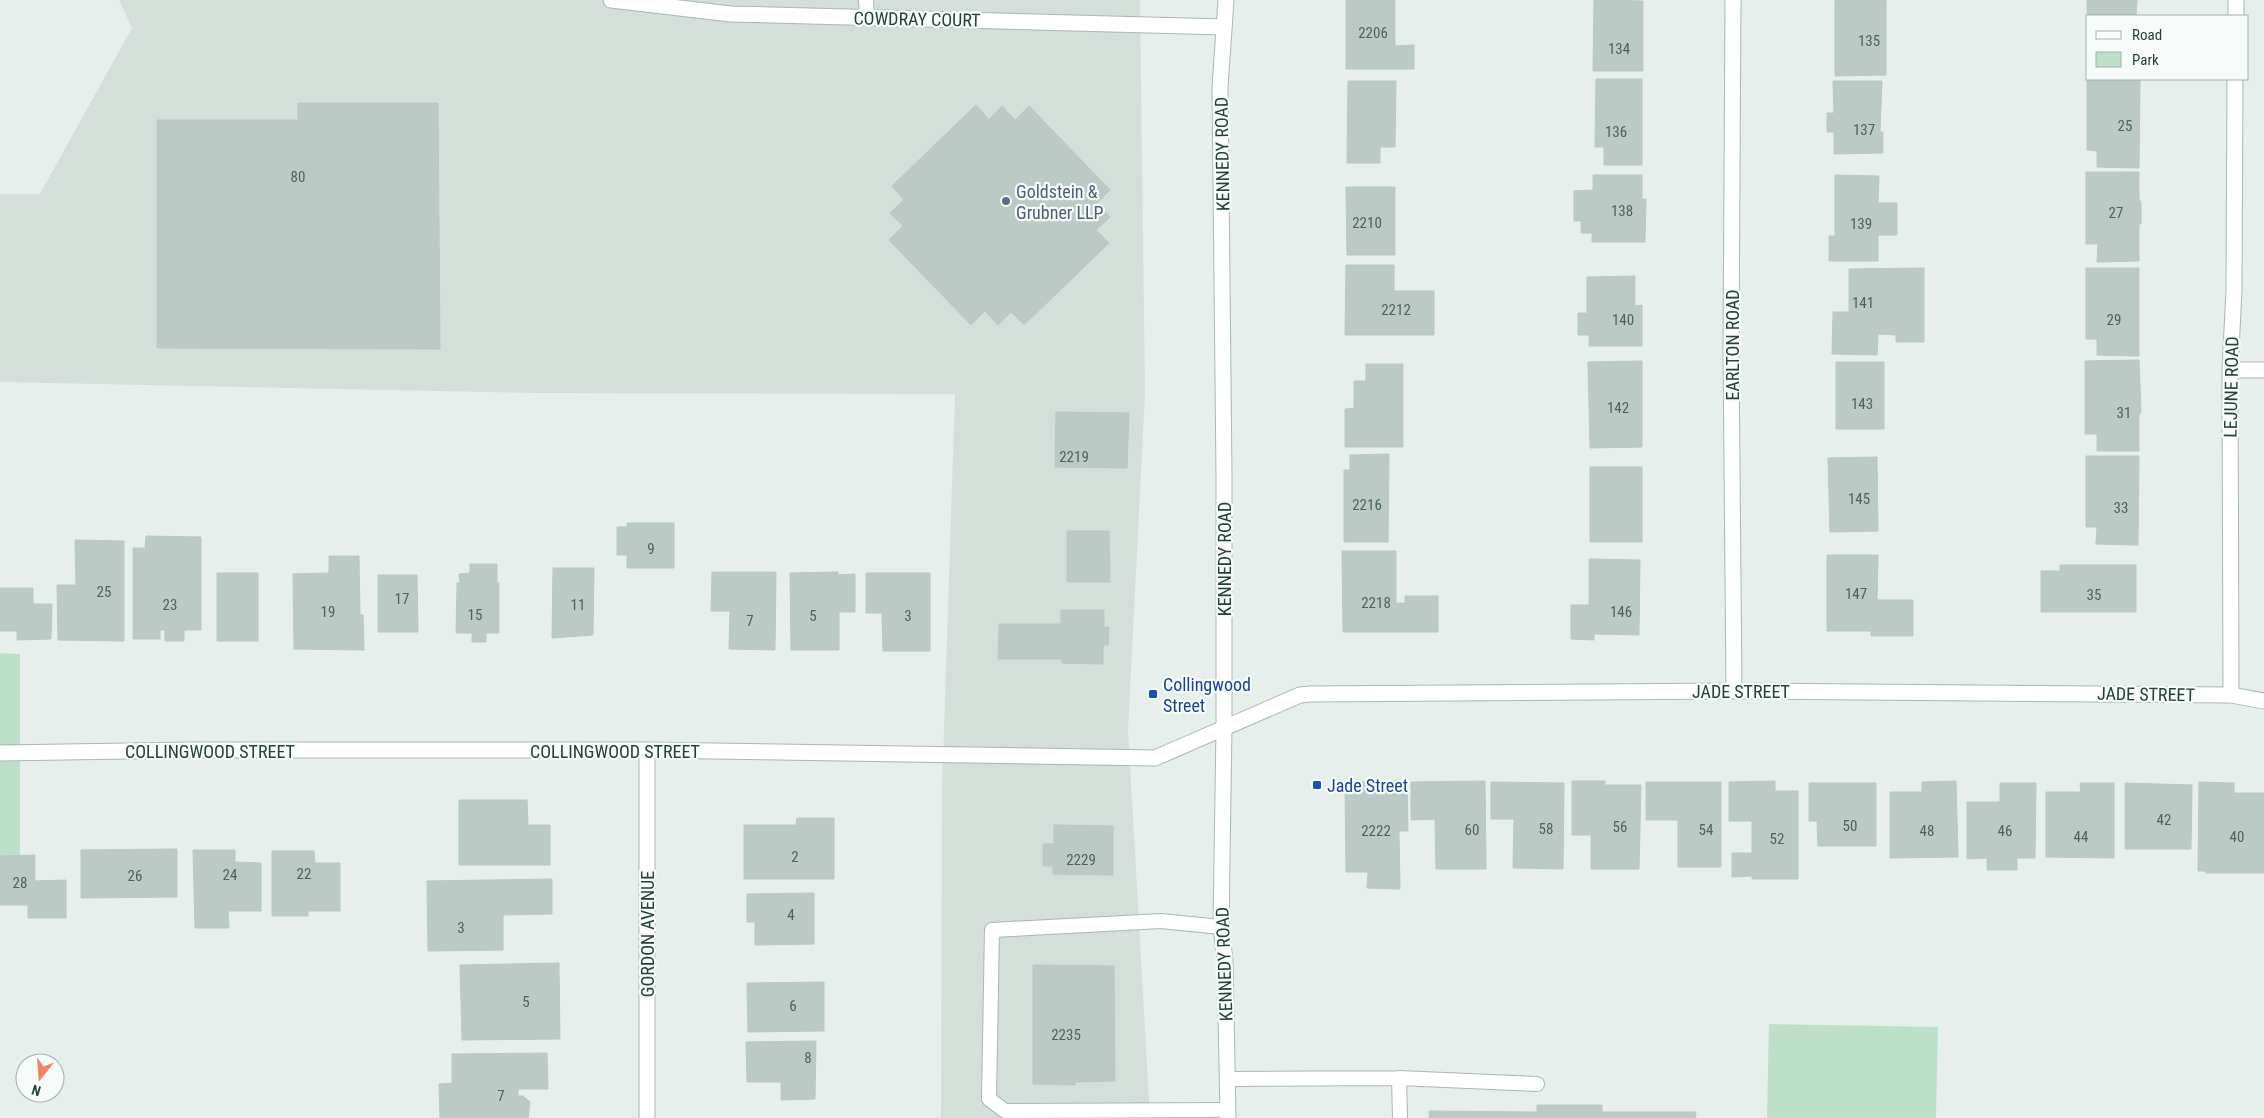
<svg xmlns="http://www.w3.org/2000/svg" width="2264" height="1118" viewBox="0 0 2264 1118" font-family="'Roboto Condensed',sans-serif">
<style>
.built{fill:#d4dfda}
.green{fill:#bfe0c8}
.building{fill:#bbcac4;stroke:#b8c9c2}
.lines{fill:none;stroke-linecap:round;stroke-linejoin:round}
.service-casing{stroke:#a8b8b2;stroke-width:16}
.minor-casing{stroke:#a8b8b2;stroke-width:17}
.secondary-casing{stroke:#a4bbb3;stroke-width:17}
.service{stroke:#fff;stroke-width:14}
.minor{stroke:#fff;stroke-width:15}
.secondary{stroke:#fff;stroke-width:15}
.service-dot{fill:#5c6f8a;stroke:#f7fbf9;stroke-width:2}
.transit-dot{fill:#1a4fb4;stroke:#f7fbf9;stroke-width:2}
.labels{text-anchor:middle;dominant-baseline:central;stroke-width:4.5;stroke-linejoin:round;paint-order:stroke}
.number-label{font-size:15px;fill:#4a645c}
.street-label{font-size:18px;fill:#24423a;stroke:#f7fbf9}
.service-label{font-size:18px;fill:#4e5e75;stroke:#f7fbf9;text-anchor:start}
.transit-label{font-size:18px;fill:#164399;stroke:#f7fbf9;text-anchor:start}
</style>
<rect width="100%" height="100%" fill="#e6efeb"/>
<path class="built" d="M119,0H1140L1145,395L1128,729L1150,1118H941L942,790L955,394L537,393L0,382V194H40L132,28Z"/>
<path class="green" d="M0,653L20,654V876L0,877Z
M1769,1024L1938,1027L1936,1118H1767Z"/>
<path class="building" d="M1346,0H1395V46L1414,45V69H1346Z
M1594,0L1643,1V71H1593Z
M1835,0H1886V75L1835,76Z
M2087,0H2137L2136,16H2088V63Z
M1596,79H1642V165H1604V147H1595Z
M2087,79H2140L2139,168L2097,167V151L2087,150Z
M1348,81H1396L1395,147H1380V163H1347Z
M1833,81H1882L1880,132H1883V153L1834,154V132H1827V113H1834Z
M298,103H438L440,349L157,348V120H298Z
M976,105L989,120L1002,106L1015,120L1029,106L1110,190L1097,203L1110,217L1096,230L1109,243L1024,325L1011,312L998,325L985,311L971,325L889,240L903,226L890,213L904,200L892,186Z
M2086,172H2139V199L2141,202V224H2139V261L2097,262L2098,244H2086Z
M1593,175H1642V199H1646L1645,242H1592V233H1581V221H1574V191L1593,190Z
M1835,175L1879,176L1878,203H1897V235H1878V261H1829V236H1835Z
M1346,187H1395V255H1347Z
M1346,265H1394V291H1434V335H1345Z
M1924,268V342H1896V335L1878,334L1877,355L1832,354L1833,312H1849V269Z
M2086,268H2139V356L2097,355V339H2086Z
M1635,276V306L1642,305V346H1589V335H1578V313H1587V277Z
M2139,360L2141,413H2139V451H2097V434H2085V361Z
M1642,361V447L1590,448L1588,362Z
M1836,362H1884V429H1836Z
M1366,364H1403V447H1345V409L1354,408V381H1366Z
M1056,412L1129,413L1127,468L1055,467Z
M1389,454L1388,542H1344V470H1350V455Z
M2086,456H2139L2138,545L2096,544L2097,527H2086Z
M1877,457L1878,531L1830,532L1828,458Z
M1590,467H1642V542H1590Z
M627,523H674V568H627V555H617V527H627Z
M1067,531H1109L1110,582H1067Z
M146,536L201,537V630H184V641H165V630H160V639H133V548H145Z
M75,540L124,541V641L58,640L57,585H76Z
M1342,551H1396V603H1405V596H1438V632H1343Z
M1827,555H1878L1877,600H1913V636H1871V631H1827Z
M329,556H359L360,615H363L364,650L294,649L293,574L329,573Z
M1589,559L1640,560L1639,635L1594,634V640L1571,639V605H1589Z
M470,564H497V583H499V633H486V642H472V633H456L457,583H460L459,574L470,573Z
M2060,565H2136V612H2041V571H2060Z
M553,568H594L593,635L552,638Z
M712,572H776L775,650L729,649L730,611H711Z
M838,572V575L855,574V612H839V650H791L790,573Z
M217,573H258V641H217Z
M866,573H930V651H883L882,613H866Z
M378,575H417L418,632H378Z
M0,588H33V604H52L51,639L17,640V631H0Z
M1061,610H1104V628L1109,627L1108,645H1103V664L1062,663V659H998L999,624H1061Z
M1407,781L1408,831H1399L1400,889L1367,888L1368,872H1346L1345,782Z
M1485,781L1486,869H1436L1435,819L1411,820V782Z
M1572,781H1605V785H1641L1639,869H1591V835H1572Z
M1775,781V791H1798V879H1752V876L1732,877V853H1752V821H1729V782Z
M1956,781L1958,857L1890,858V792H1922V782Z
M1491,782L1564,783L1563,869L1513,868L1514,819H1491Z
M1646,782H1721V867H1678V820H1646Z
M2199,782L2234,783V793H2264V873H2206V871H2198Z
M1809,783H1876V846H1818L1817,821H1809Z
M2000,783H2036L2035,858H2017V870H1987V858L1967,859V802H2000Z
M2080,783H2114V858L2046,857V792H2081Z
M2125,783L2192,785L2191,849H2125Z
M459,800H527L528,825H550V865H459Z
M797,818H834V879H744V825H796Z
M1054,825L1113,826V875L1053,874V866H1043V844H1054Z
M177,849V897L81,898V850Z
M193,850H235V862L261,863V911H228L229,928H195Z
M272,851H314L315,863H340V911H308V916H272Z
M35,855V881L66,880V918H28V905H0V856Z
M552,879V914L503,915V950L428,951L427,881Z
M814,893V944L755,945V922H747V894Z
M559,963L560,1039L462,1040L460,965Z
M1033,965L1114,966L1115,1081L1075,1082V1085L1033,1084Z
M824,982V1031L748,1032L747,983Z
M816,1041L815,1099L781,1100V1082H747L746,1042Z
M547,1053L548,1089H518V1096H523L530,1102L528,1118H440L439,1084L452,1083V1054Z
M1537,1105H1602V1112H1696L1695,1118H1429V1111L1537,1112Z"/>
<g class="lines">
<g class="service-casing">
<path id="service" d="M866,0L867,18
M1221,927L1161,921L992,930L989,1099L1005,1111L1227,1110
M1399,1078L1400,1118
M1227,1079L1399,1078L1537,1084"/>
</g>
<g class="minor-casing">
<path id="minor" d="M611,0L731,14L1224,27
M1733,0L1731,353L1734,691
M2236,16V0
M2230,370H2264
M2231,695L2230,370L2234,290L2235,79
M647,750V1118
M0,753L193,750H647L1155,758L1300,695L1310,694L1734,691L2231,695L2264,701"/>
</g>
<g class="secondary-casing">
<path id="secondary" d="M1226,0L1220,87L1224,476V727L1221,927L1225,960L1228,1118"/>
</g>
<use href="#service" class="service"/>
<use href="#minor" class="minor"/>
<use href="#secondary" class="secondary"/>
</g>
<circle class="service-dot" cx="1006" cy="201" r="5"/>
<g class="transit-dot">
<rect x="1148" y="689" width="10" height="10" rx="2.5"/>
<rect x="1312" y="780" width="10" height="10" rx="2.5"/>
</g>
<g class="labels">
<g class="number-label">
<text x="1373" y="33">2206</text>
<text x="1869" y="41">135</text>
<text x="1619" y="49">134</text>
<text x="2125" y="126">25</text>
<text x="1864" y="130">137</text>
<text x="1616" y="132">136</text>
<text x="298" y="177">80</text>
<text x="1622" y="211">138</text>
<text x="2116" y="213">27</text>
<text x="1367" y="223">2210</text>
<text x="1861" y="224">139</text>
<text x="1863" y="303">141</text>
<text x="1396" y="310">2212</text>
<text x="1623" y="320">140</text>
<text x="2114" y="320">29</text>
<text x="1862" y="404">143</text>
<text x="1618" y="408">142</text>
<text x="2124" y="413">31</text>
<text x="1074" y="457">2219</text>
<text x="1859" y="499">145</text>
<text x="1367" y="505">2216</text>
<text x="2121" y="508">33</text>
<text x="651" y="549">9</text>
<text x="104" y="592">25</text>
<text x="1856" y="594">147</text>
<text x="2094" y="595">35</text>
<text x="402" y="599">17</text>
<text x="1376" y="603">2218</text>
<text x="170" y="605">23</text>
<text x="578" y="605">11</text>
<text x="328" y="612">19</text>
<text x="1621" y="612">146</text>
<text x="475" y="615">15</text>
<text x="813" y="616">5</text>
<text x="908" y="616">3</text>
<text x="750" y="621">7</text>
<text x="2164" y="820">42</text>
<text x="1850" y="826">50</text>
<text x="1620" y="827">56</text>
<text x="1546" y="829">58</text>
<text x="1472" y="830">60</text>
<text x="1706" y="830">54</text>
<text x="1376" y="831">2222</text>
<text x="1927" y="831">48</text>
<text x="2005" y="831">46</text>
<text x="2081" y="837">44</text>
<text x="2237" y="837">40</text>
<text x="1777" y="839">52</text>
<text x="795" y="857">2</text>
<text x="1081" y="860">2229</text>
<text x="304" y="874">22</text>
<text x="230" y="875">24</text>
<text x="135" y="876">26</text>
<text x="20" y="883">28</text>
<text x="791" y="915">4</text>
<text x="461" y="928">3</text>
<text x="526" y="1002">5</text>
<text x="793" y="1006">6</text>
<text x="1066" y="1035">2235</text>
<text x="808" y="1058">8</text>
<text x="501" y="1096">7</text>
</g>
<g class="street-label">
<text transform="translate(917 19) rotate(1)">COWDRAY COURT</text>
<text transform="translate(1222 154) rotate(-91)">KENNEDY ROAD</text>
<text transform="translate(1732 345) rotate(-90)">EARLTON ROAD</text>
<text transform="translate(2231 387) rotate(-89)">LEJUNE ROAD</text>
<text transform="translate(1224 559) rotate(-90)">KENNEDY ROAD</text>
<text x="1741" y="691">JADE STREET</text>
<text transform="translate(2146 694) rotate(1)">JADE STREET</text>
<text x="210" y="751">COLLINGWOOD STREET</text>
<text x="615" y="751">COLLINGWOOD STREET</text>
<text transform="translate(647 934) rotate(-90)">GORDON AVENUE</text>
<text transform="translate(1224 964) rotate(-92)">KENNEDY ROAD</text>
</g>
<g class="service-label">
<text x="1016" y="191">Goldstein &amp;<tspan x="1016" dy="21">Grubner LLP</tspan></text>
</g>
<g class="transit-label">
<text x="1163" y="684">Collingwood<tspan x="1163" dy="21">Street</tspan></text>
<text x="1327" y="785">Jade Street</text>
</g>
</g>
<rect x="2086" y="15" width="162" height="65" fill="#f7fbf9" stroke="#a3b1ad"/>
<rect x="2096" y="31" width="25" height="8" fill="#ffffff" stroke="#a3b1ad"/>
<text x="2132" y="40" font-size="15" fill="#24423a">Road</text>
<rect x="2096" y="52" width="25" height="15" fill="#bfe0c8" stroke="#a3b1ad"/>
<text x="2132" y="65" font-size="15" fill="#24423a">Park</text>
<g transform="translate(40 1078) rotate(197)"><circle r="24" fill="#f7fbf9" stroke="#a3b1ad"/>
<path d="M0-4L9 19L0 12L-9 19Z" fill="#f4845f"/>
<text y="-8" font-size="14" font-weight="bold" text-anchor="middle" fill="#24423a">N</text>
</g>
</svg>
